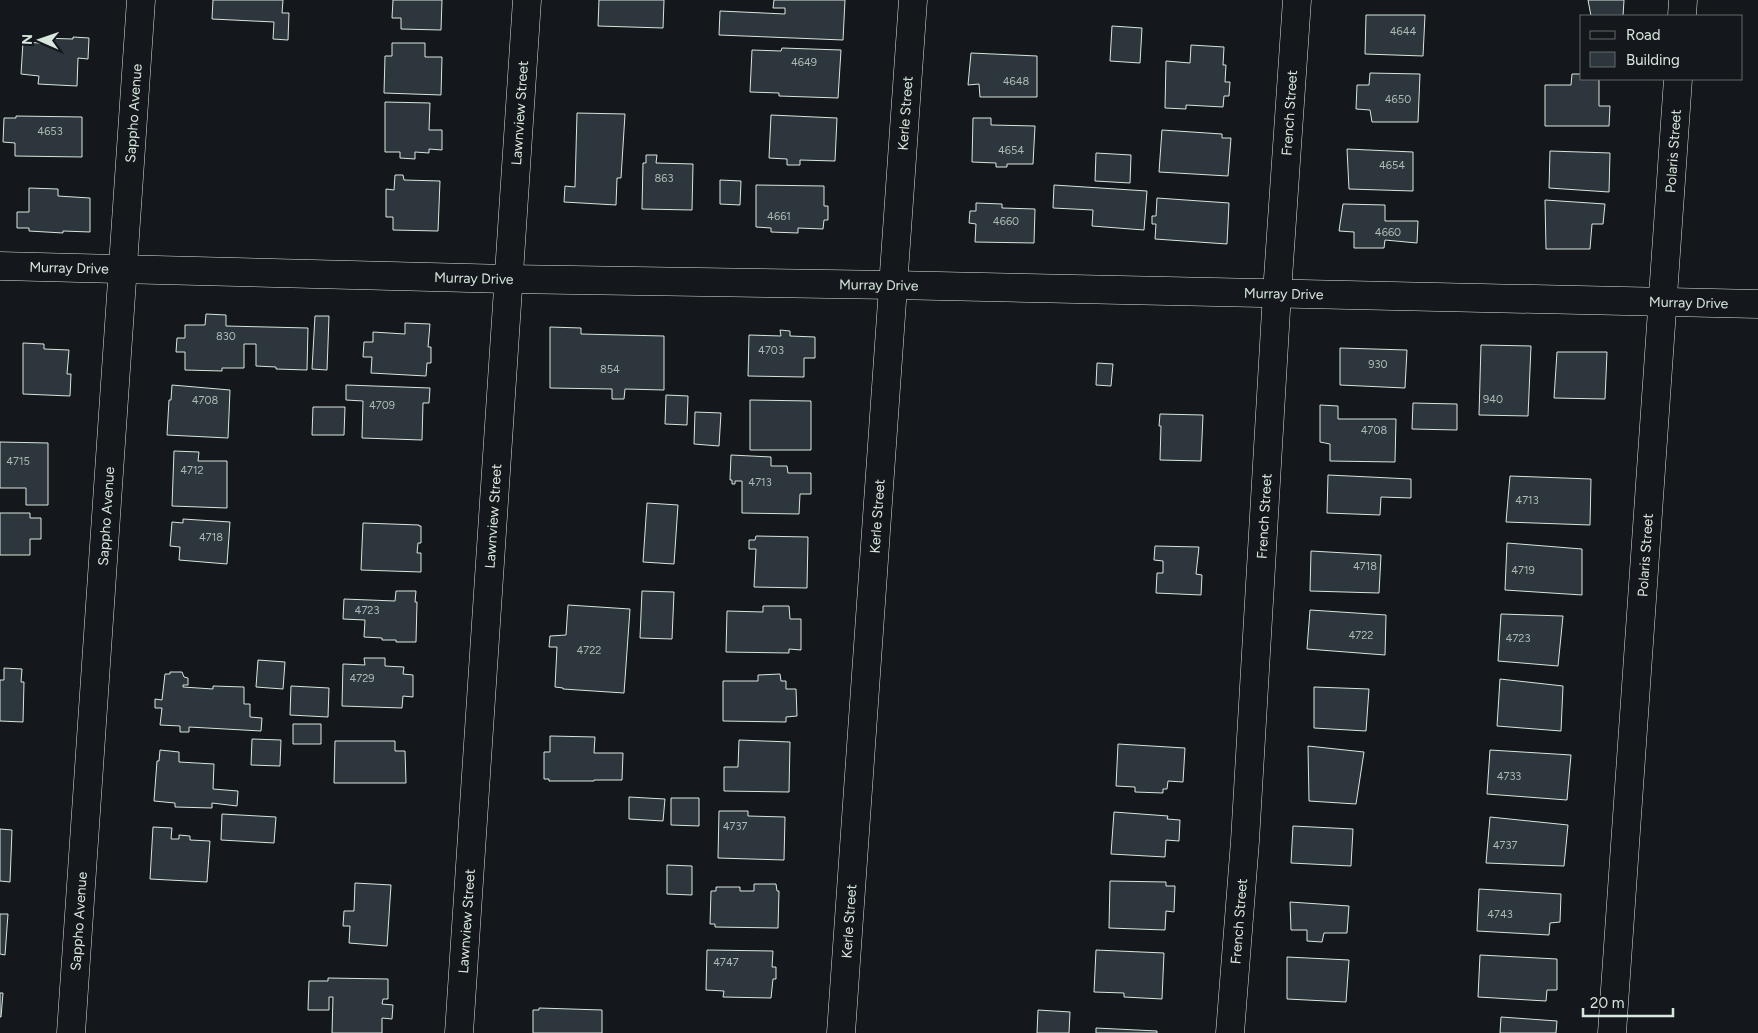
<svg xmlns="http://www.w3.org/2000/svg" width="1758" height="1033" viewBox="0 0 1758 1033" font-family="Figtree,sans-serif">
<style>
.building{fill:#2c363c;stroke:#d8e6dc}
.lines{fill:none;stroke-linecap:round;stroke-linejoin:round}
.minor-casing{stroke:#d8e6dc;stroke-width:29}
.minor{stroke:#14181c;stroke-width:28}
.labels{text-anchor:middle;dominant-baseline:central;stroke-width:4;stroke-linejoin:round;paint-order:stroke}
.number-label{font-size:11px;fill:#adbab4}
.street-label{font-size:14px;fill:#d8e6dc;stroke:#14181c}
</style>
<rect width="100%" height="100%" fill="#14181c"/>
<path class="building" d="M213,0H283L282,13H289L288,40L273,39L274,22L212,19Z
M393,0H442L441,30L401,29V18H392Z
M599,0H664L663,28L598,26Z
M774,0H845L843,40L719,35L720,11L785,14V8H773Z
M1588,0H1624L1623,16H1591Z
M1366,15H1425L1423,56L1365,54Z
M1112,26L1142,28L1140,63L1110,61Z
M73,37L89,38L88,59L78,58L77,86L38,84L39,76L21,74L23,42L40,43V38L73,39Z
M392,43H425V57H442L441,95L384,93L385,56H392Z
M1191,45L1224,47L1223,65H1226L1225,82H1230L1229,96H1224L1223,107L1186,105V109L1165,108L1166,61L1190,63Z
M782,48L841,50L838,98L779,96V93L750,92L752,50L781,51Z
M971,53L1037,56V97H980L979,84L968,85Z
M1370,73L1420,74L1418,122H1372L1370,110L1356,109L1357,85H1369Z
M1572,74H1582V79H1599V106H1610L1609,126H1545V85H1571Z
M385,102L430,103L429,130H442V150L429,149V153L415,152V159L400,158V152H385Z
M577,113L625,114L621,178H617L616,205L564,202L565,186L575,187Z
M771,115L837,118L835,161L800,160V165H787V159L769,158Z
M16,116L82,117V157L15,156V143L3,142L4,118H16Z
M973,118H991V125L1035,126L1033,164H1007V167H996V163L972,162Z
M1162,130L1222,134V138H1231L1228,176L1159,172Z
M1347,149L1413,152V191L1349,189Z
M1550,151L1610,153L1609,192L1549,188Z
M1096,153L1131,155L1130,183L1095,181Z
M646,155H657L656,163L693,164L692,210L642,209L643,163H646Z
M395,175H403L404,180L440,181L438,231L393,230V217H386V189L394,190Z
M720,180L741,181L740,205L720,204Z
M756,185L824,186V206H828V220H824L823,229L798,228V233L771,232V228L756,227Z
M1054,185L1147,191L1144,230L1092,226L1093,210L1053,208Z
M29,188L58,189V196L90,198V232L63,231V233L29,231V228H17V212H29Z
M1157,198L1229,203L1227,244L1155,239L1156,224H1152V216H1156Z
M1545,200L1605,204L1603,224H1592L1590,249H1546Z
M976,203L1002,204V208L1035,209L1034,243L975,242L976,224L969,223L970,211H976Z
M1343,204L1385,205V221H1418L1417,243L1385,240L1384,248H1354V232L1339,231Z
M206,314L226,315V326L308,328L307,370L276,369V367L256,366V344H244V368H222V371L185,370V352H176L177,338H185V325H205Z
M315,316H329L327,370L312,369Z
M405,323L430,324L428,347H431V363H427L426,376L371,373L372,357H363L364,342H373V332L405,334Z
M550,327L581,328V334L664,336V390L625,389L624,399H612V389L550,388Z
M780,330L790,331V336L815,337V358H804V377L748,376L749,335L781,336Z
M23,343L44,344V349L69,350L67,374H71L70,396L23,394Z
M1481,345L1531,346L1528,416L1479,415Z
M1340,348L1407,350L1405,388L1340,385Z
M1557,352H1607L1605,399L1554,398Z
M1097,363L1113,364L1111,386L1096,385Z
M172,385L230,390L228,438L167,435L169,400H171Z
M346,385L430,388L429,403H423L422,440L362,438L363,401L346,400Z
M666,395L688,396L687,425L665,424Z
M750,400L811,401V450H750Z
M1413,403L1457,404V430L1412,429Z
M1320,405L1338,406V419H1396L1395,462L1330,461V444L1320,442Z
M313,407H345L344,435H312Z
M695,412L721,413L719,446L694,444Z
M1160,414L1203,415L1201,461L1160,460L1161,426H1159Z
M0,442L48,443V505H26V488H0Z
M174,451L199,452L198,461H227V508L172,506Z
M731,455L771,457V466H787L788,473H811V494H800L799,514L742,513V481H735V484H732V480H730Z
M1328,475L1411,479V498L1381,497L1380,515L1327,513Z
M1510,476L1591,479L1590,525L1506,522Z
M647,503L678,505L674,564L643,562Z
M0,513H30V518H41V539H30V555H0Z
M183,519L230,522L227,564L179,560L180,547L170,546L172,522L183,523Z
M363,523L419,525V526H421V543H418L417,553H421V572L361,570Z
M756,536L808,537L807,588L754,587L756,549H749V540H755Z
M1507,543L1582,549V595L1505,590Z
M1155,546L1199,547L1196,574L1202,575L1201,595L1156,593L1157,573H1163V561L1154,560Z
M1311,551L1381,555L1379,593L1310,591Z
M396,591H416L415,602H417L416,642H396V640H382V638L364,637L365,620L343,619L344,599L395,601Z
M642,591L674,592L672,639L640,638Z
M568,605L630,609L624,693L563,689V688L555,687L557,647H549L550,636L566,635Z
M763,606H789L790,619H801V650L789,649V653L726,652L727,611L763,612Z
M1310,610L1386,615L1385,655L1307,649Z
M1501,614L1563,616L1558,666L1498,661Z
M364,658H385V666L404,667L403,674L413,675V697L403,696L402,708L342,706L343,664L365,665Z
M258,660L285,662L283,689L256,687Z
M4,668L22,669L21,682H24L23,722L0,721V680H4Z
M170,672H182L184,677L188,678V685H183V687L213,689V686L244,687V704H250V717L262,718L261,731L189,727V732H180V726L160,725L162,708H155V699L162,700L165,674H170Z
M780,674L781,681H786V689H796L797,716L786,717V722L723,721V681H758V675Z
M1500,679L1563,686L1561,731L1497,726Z
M291,686L329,688L328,717L290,715Z
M1314,687L1369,689L1366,731L1314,728Z
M293,724H321V744H293Z
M550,736L595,737L594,753H623L622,780H594V781H549V779H544V752H550Z
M252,739L281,740L280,766L251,765Z
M739,740L790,742L789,792L724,791V767H738Z
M335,741H395V751H405L406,783H334Z
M1118,744L1185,748L1183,782L1168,781L1167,789H1163V793L1135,792V787L1116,786Z
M1308,746L1364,752L1356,804L1309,801Z
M160,750L179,752V762L214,764L213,789L238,791L237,806L212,803V808L175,807V803L154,801L157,761H159Z
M1490,750L1571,755L1567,800L1487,794Z
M629,797L665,799L663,821L629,819Z
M671,798H699V826L671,825Z
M719,811H748V816L785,817L784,860L718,858Z
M1114,812L1168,816L1167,819L1180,820L1179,841L1166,840L1165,857L1111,854Z
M222,814L276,817L274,843L221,840Z
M1490,817L1568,825L1564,866L1486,863Z
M1293,826L1353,829L1351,866L1291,863Z
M153,827L172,828L171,839H179V835L190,836V840L210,841L207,882L150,879Z
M0,829L12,830L10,882L0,881Z
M667,865L692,866V895L667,894Z
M1110,881L1166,882V886H1175L1174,912L1166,911L1165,930L1109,928Z
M355,883L391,885L387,946L349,943L350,926H343L344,911H354Z
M754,884H776L777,891H779L778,928L715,927V924H710L711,891H716V887H740V891H754Z
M1479,889L1561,894L1560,922L1550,923L1549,935L1477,931Z
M1290,902L1349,906L1347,933H1324L1322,942L1307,941V930H1291Z
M0,914H8L5,955L0,954Z
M707,950L773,951L772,967H776V979H773L771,998L723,997L724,991L706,990Z
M1096,950L1164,953L1162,999L1124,997V993L1094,992Z
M1480,955L1557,959V990H1547L1546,1001L1478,997Z
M1287,957L1349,960L1346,1002L1287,999Z
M328,978L388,979V999H383L382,1004L393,1005L392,1019L382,1018V1033H332L333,997H329V1010H308L309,981H328Z
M0,993H3L1,1017H0Z
M539,1008L602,1010V1033H533V1010H539Z
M1038,1010L1070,1012L1069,1033H1037Z
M1501,1017L1557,1021L1556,1033H1500Z
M1096,1028L1157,1031V1033H1096Z"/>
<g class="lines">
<g class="minor-casing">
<g id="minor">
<path d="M1682,16L1683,0"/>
<path id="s1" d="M0,266L508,279L893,285L1758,304"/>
<path id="s2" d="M71,1033L141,0"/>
<path id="s3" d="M459,1033L527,0"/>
<path id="s4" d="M841,1033L913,0"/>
<path id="s5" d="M1230,1033L1245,841L1277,293L1297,0"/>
<path id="s6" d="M1612,1033L1678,79"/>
</g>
</g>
<use href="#minor" class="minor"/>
</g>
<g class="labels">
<g class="number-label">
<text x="1403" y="31">4644</text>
<text x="804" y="62">4649</text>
<text x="1016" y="81">4648</text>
<text x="1398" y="99">4650</text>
<text x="50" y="131">4653</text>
<text x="1011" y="150">4654</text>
<text x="1392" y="165">4654</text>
<text x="664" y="178">863</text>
<text x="779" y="216">4661</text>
<text x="1006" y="221">4660</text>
<text x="1388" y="232">4660</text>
<text x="226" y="336">830</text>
<text x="771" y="350">4703</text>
<text x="1378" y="364">930</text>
<text x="610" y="369">854</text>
<text x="1493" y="399">940</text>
<text x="205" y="400">4708</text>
<text x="382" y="405">4709</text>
<text x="1374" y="430">4708</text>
<text x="18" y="461">4715</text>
<text x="192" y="470">4712</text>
<text x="760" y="482">4713</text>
<text x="1527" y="500">4713</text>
<text x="211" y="537">4718</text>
<text x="1365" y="566">4718</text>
<text x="1523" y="570">4719</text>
<text x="367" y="610">4723</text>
<text x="1361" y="635">4722</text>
<text x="1518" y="638">4723</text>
<text x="589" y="650">4722</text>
<text x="362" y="678">4729</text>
<text x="1509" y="776">4733</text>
<text x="735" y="826">4737</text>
<text x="1505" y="845">4737</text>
<text x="1500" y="914">4743</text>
<text x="726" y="962">4747</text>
</g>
<g class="street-label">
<text stroke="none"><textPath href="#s2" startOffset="922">Sappho Avenue</textPath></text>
<text stroke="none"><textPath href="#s3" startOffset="922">Lawnview Street</textPath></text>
<text stroke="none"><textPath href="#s4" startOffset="922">Kerle Street</textPath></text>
<text stroke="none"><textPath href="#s5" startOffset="922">French Street</textPath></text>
<text stroke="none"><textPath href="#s6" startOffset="884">Polaris Street</textPath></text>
<text stroke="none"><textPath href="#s1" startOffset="69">Murray Drive</textPath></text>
<text stroke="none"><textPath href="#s1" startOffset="474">Murray Drive</textPath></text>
<text stroke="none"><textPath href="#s1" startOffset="879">Murray Drive</textPath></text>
<text stroke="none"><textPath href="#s1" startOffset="1284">Murray Drive</textPath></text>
<text stroke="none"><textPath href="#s1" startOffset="1689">Murray Drive</textPath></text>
<text stroke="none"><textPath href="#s2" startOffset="518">Sappho Avenue</textPath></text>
<text stroke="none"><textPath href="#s3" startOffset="518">Lawnview Street</textPath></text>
<text stroke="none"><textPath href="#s4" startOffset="518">Kerle Street</textPath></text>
<text stroke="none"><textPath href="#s5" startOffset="518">French Street</textPath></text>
<text stroke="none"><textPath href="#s6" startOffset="479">Polaris Street</textPath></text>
<text stroke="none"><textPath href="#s2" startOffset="112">Sappho Avenue</textPath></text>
<text stroke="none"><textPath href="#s3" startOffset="112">Lawnview Street</textPath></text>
<text stroke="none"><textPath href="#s4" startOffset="112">Kerle Street</textPath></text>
<text stroke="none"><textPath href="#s5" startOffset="112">French Street</textPath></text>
</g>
</g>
<rect x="1580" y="15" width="162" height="65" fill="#14181c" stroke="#626a69"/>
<rect x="1590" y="31" width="25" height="8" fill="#14181c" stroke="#626a69"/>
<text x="1626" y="40" font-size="15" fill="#d8e6dc">Road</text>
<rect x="1590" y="52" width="25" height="15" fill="#2c363c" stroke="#626a69"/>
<text x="1626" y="65" font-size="15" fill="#d8e6dc">Building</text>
<g transform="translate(40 40) rotate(272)" stroke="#14181c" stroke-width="4" paint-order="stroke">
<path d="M0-4L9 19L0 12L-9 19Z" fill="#d8e6dc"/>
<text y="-8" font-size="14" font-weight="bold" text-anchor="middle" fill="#d8e6dc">N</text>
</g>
<path d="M1583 1008v8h90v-8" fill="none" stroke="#d8e6dc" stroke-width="2.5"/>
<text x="1590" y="1008" font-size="15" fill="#d8e6dc" stroke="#14181c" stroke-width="4" paint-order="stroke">20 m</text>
</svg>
